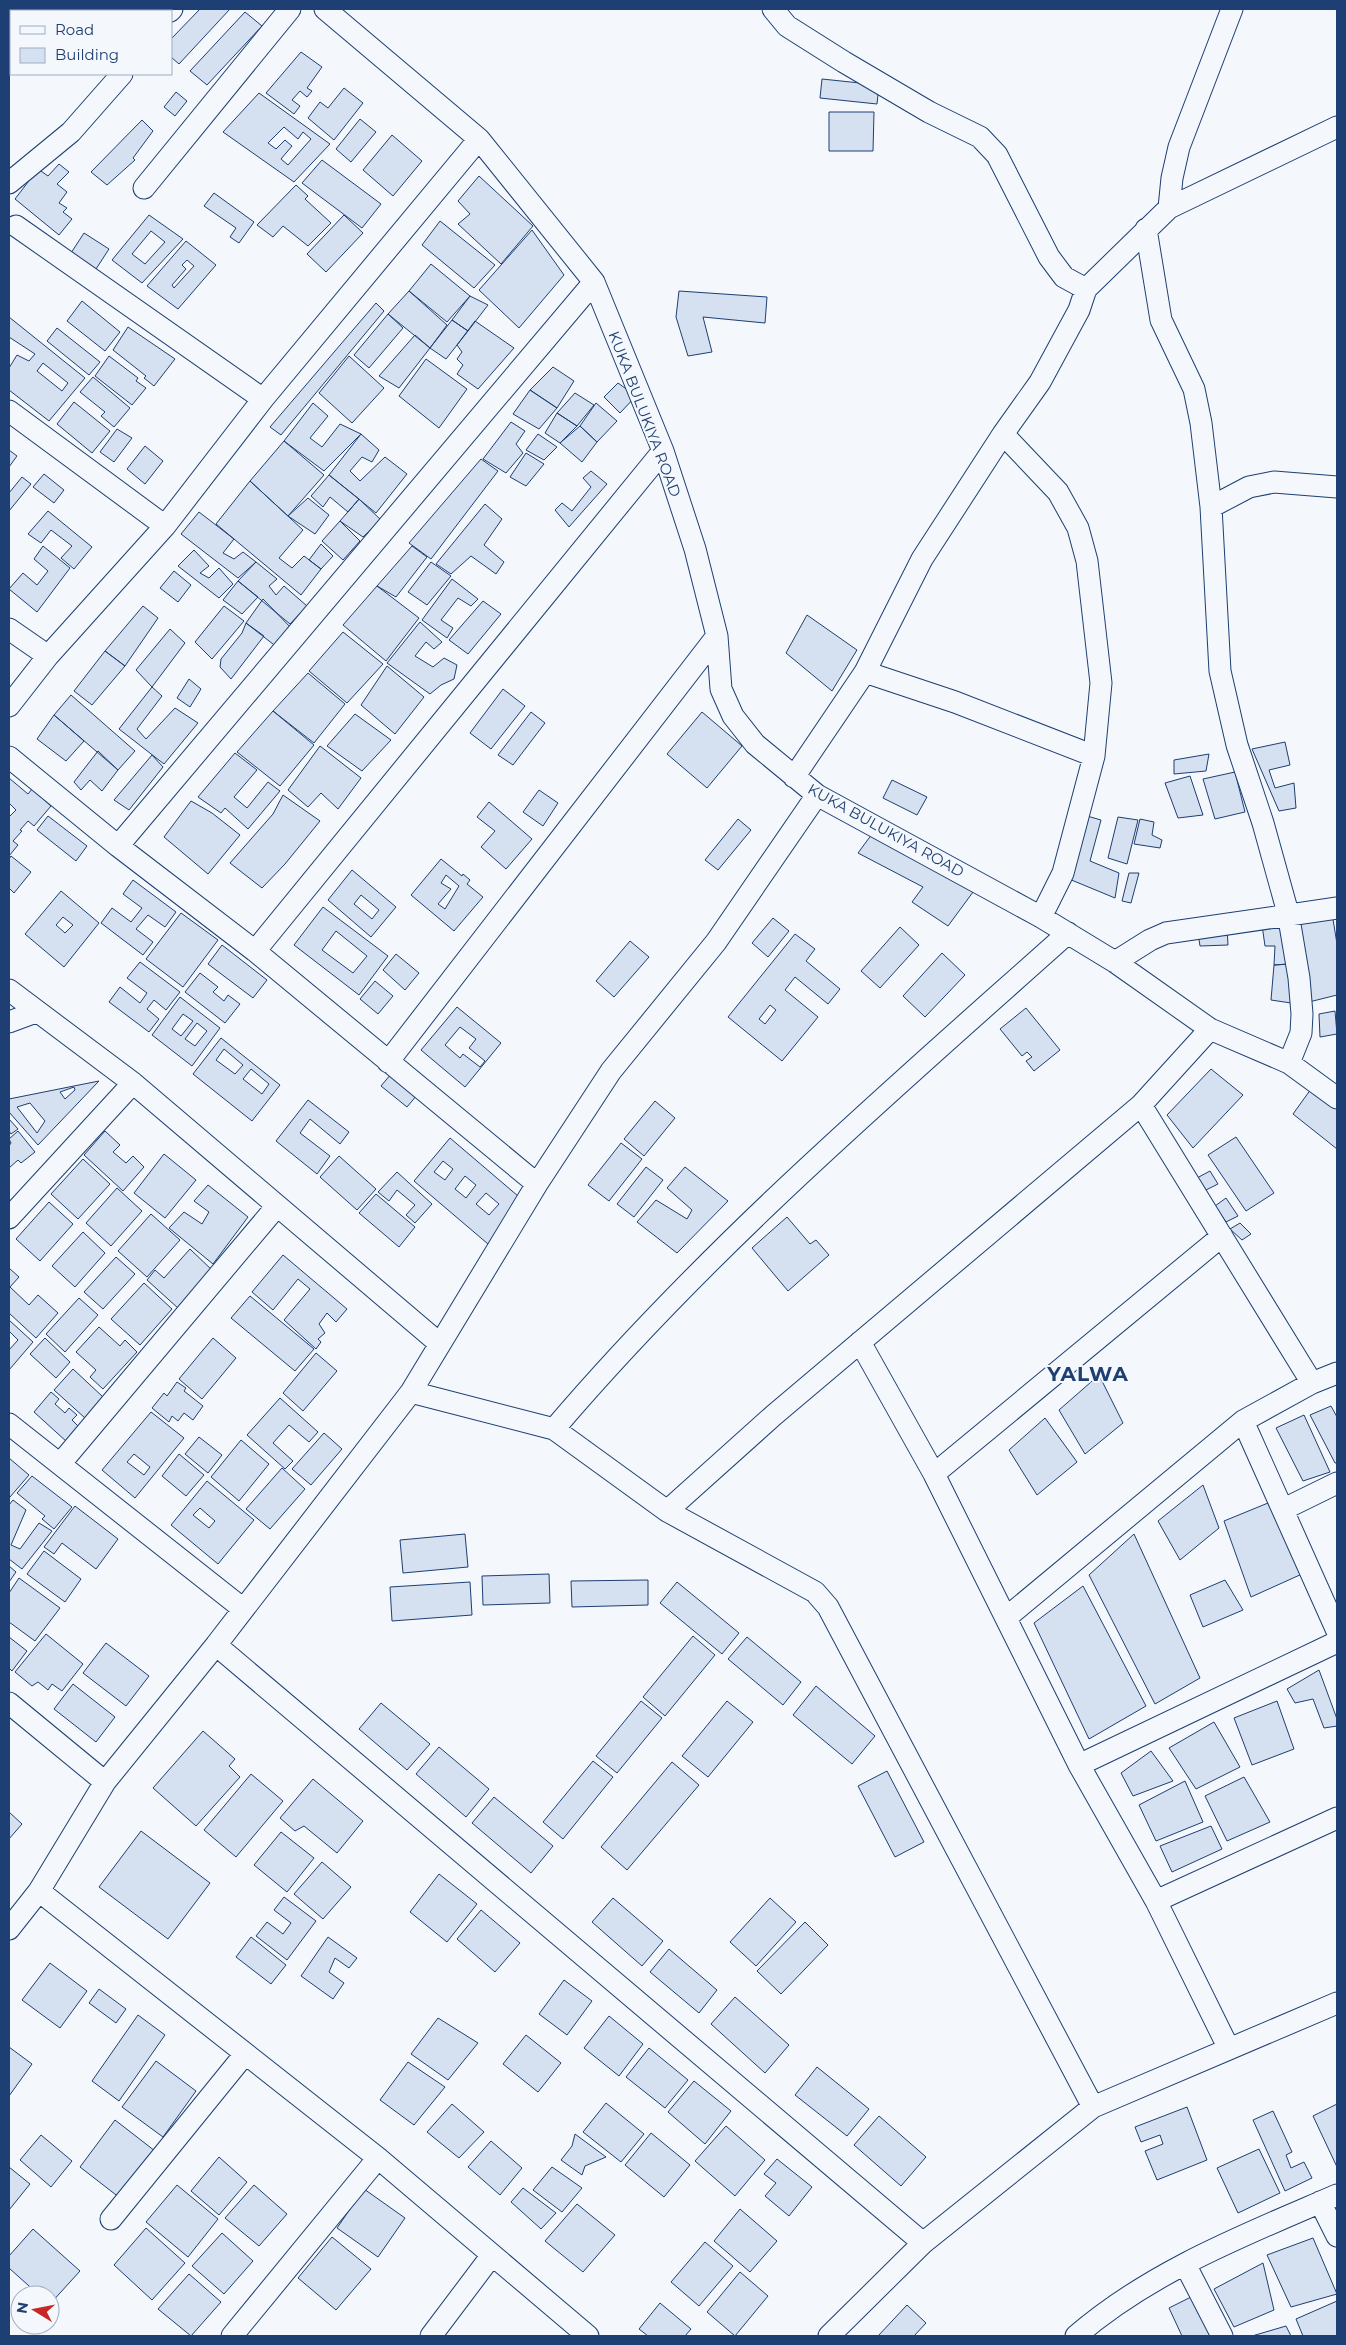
<svg xmlns="http://www.w3.org/2000/svg" width="1346" height="2345" viewBox="0 0 1346 2345" font-family="Montserrat,sans-serif">
<style>
.building{fill:#d5e0f0;stroke:#1d3f73;fill-rule:evenodd}
.lines{fill:none;stroke-linecap:round;stroke-linejoin:round}
.street-casing{stroke:#1d3f73;stroke-width:23}
.street{stroke:#f4f7fb;stroke-width:21}
.labels{text-anchor:middle;dominant-baseline:central;stroke-width:4;stroke-linejoin:round;paint-order:stroke}
.street-label{font-size:15px;fill:#1d3f73;stroke:#f4f7fb}
.district-label{font-size:20px;font-weight:bold;letter-spacing:1px;fill:#1d3f73;stroke:#f4f7fb}
</style>
<rect width="100%" height="100%" fill="#f4f7fb"/>
<path class="building" d="M200,9H230L179,64L171,57V39Z
M245,12L262,26L207,85L190,71Z
M301,52L322,67L307,88L312,91L307,97L300,91L292,100L300,106L294,114L266,93Z
M822,79L879,85L877,104L820,98Z
M344,88L363,103L334,140L308,118L320,102L328,108Z
M176,92L187,101L175,116L164,107Z
M259,93L330,144L294,182L223,132ZM284,127L298,139L303,132L311,139L288,165L281,159L292,146L285,140L276,149L268,143Z
M829,112H874L873,151H829Z
M360,119L376,132L351,162L336,149Z
M142,120L153,131L133,158L135,160L107,185L91,172Z
M392,135L422,161L393,196L363,170Z
M322,160L381,204L362,228L302,183Z
M59,164L69,172L57,184L67,192L59,203L67,208L63,212L72,219L59,235L15,199L38,169L48,176Z
M479,176L533,226L501,264L458,224L470,214L458,201Z
M296,185L308,196L305,199L331,223L308,246L283,226L273,237L257,225Z
M214,193L254,222L239,243L230,237L236,228L204,206Z
M149,215L183,239L142,283L112,260ZM151,231L165,242L145,264L132,254Z
M344,215L363,233L326,272L307,254Z
M440,221L495,265L474,288L422,245Z
M532,230L564,275L519,328L479,290Z
M84,233L109,249L96,269L71,253Z
M186,241L216,265L178,309L147,286ZM187,260L194,266L174,288L172,285L186,269L182,265Z
M431,264L470,296L447,322L409,291Z
M409,291L447,325L430,348L388,314Z
M679,291L767,297L765,323L703,317L712,352L688,356L676,317Z
M470,296L488,305L468,331L452,320Z
M82,301L120,332L105,351L67,321Z
M376,303L384,311L281,435L270,427Z
M388,314L403,328L369,368L354,355Z
M9,317L85,378L49,421L9,390V368L17,355L29,361L35,354L9,337ZM43,363L68,383L62,391L37,371Z
M452,320L468,331L446,359L430,348Z
M475,321L514,348L478,389L457,374L463,365L457,359L462,352L457,345Z
M128,327L175,359L154,386L144,378L146,376L113,350Z
M57,328L100,362L89,375L47,341Z
M415,335L430,348L399,388L379,376Z
M109,356L138,378L136,381L146,388L132,405L95,376Z
M349,356L384,388L352,423L319,393Z
M426,359L467,389L439,428L399,396Z
M553,367L574,381L557,408L530,390Z
M93,377L130,408L114,427L101,416L105,412L80,392Z
M618,383L636,396L620,413L604,397Z
M530,390L557,408L539,429L513,414Z
M575,393L594,405L577,426L557,413Z
M74,402L110,431L92,453L57,424Z
M313,403L328,416L310,438L322,447L340,424L361,434L324,471L284,441Z
M596,403L617,421L597,442L580,426Z
M557,413L577,426L560,443L545,433Z
M511,422L525,431L516,444L523,453L506,473L483,459Z
M580,426L597,442L582,462L560,443Z
M117,429L132,438L114,462L100,452Z
M361,434L379,450L372,462L362,457L350,471L360,481L385,457L407,474L376,513L329,475Z
M538,434L557,447L544,460L526,450Z
M284,441L324,475L288,516L250,481Z
M145,446L163,461L145,484L127,469Z
M9,450L17,456L9,467Z
M526,453L544,464L526,486L510,477Z
M481,459L498,471L431,559L409,543Z
M591,471L607,484L569,527L555,510L562,503L572,511L591,487L583,478Z
M44,474L64,490L54,503L33,487Z
M329,475L359,499L348,512L330,497L323,507L311,496Z
M22,477L31,484L9,511V493Z
M250,481L303,530L279,558L292,568L304,556L321,569L301,595L216,524Z
M308,498L329,515L315,534L288,516Z
M359,499L381,520L363,537L340,521Z
M485,504L502,519L484,545L504,562L496,574L471,556L451,574L436,564Z
M48,511L92,547L74,569L61,558L72,546L51,530L41,543L28,534Z
M199,512L234,539L223,553L234,559L243,552L256,562L238,578L181,534Z
M340,521L360,541L343,560L322,541Z
M321,544L333,556L321,569L309,560Z
M43,546L70,568L37,612L9,589L23,573L37,585L48,571L34,559Z
M412,546L427,557L396,597L377,586Z
M194,550L209,566L200,573L209,578L219,568L233,584L219,598L178,566Z
M256,562L277,579L269,586L276,595L284,586L307,606L290,624L238,581Z
M431,562L451,576L427,605L408,592Z
M174,571L191,585L178,602L160,588Z
M452,579L478,599L471,606L458,598L441,620L453,628L447,638L422,620Z
M238,581L258,597L242,614L223,600Z
M377,586L419,618L386,661L343,625Z
M263,599L294,631L278,648L246,623Z
M483,601L501,614L468,654L449,640Z
M143,606L158,618L125,666L105,651Z
M224,606L244,621L212,659L195,642Z
M807,615L857,650L832,691L786,653Z
M420,622L442,642L434,649L426,642L415,656L433,667L444,658L457,665L454,679L441,685L430,694L387,663Z
M246,623L264,636L231,679L220,667L221,659L242,633Z
M170,629L185,643L152,687L136,670Z
M343,632L383,664L347,703L309,671Z
M105,651L125,666L92,705L74,691Z
M387,666L424,697L395,734L361,705Z
M308,673L345,704L314,743L273,711Z
M189,679L201,689L190,707L177,698Z
M152,687L162,696L137,729L146,739L175,708L198,723L164,764L119,729Z
M503,689L525,706L491,749L470,733Z
M71,695L135,751L118,770L54,715Z
M273,711L314,745L280,786L237,752Z
M531,712L545,723L513,765L498,755Z
M702,712L742,746L707,788L667,754Z
M355,714L391,740L362,771L327,746Z
M54,715L84,741L66,761L37,739Z
M1285,742L1290,765L1269,770L1275,788L1294,783L1296,808L1279,811L1252,749Z
M320,746L361,778L338,809L321,793L308,807L288,790Z
M98,751L118,770L102,791L90,780L81,790L74,782Z
M235,753L257,770L234,797L247,808L268,782L280,791L248,829L225,808L221,813L198,797Z
M1209,754L1206,771L1174,774V760Z
M152,755L163,767L129,810L114,800Z
M1235,772L1245,812L1215,819L1203,779Z
M1190,776L1203,815L1178,818L1165,783Z
M9,778L28,794L32,789L51,806L34,826L28,821L20,830L22,831L13,841L18,845L9,856V817L16,810L9,803Z
M892,780L927,797L917,815L883,798Z
M539,790L558,803L543,826L523,812Z
M283,795L320,821L285,864L262,888L230,863L273,814Z
M191,801L212,813L240,835L208,874L164,837Z
M489,802L532,839L506,869L481,847L495,831L477,817Z
M48,816L87,846L76,861L37,830Z
M1087,816L1101,820L1090,861L1119,873L1115,898L1069,879Z
M1118,817L1138,820L1127,864L1108,858Z
M738,819L751,830L718,870L705,860Z
M1140,819L1154,822L1152,835L1162,840L1160,848L1134,844Z
M872,834L976,888L948,926L912,902L923,887L858,853Z
M11,856L31,872L14,893L9,888V859Z
M441,859L462,876L463,874L470,880L467,884L483,897L454,931L411,895ZM446,875L459,886L445,909L438,904L451,889L441,883Z
M352,870L396,907L371,937L328,900ZM361,895L379,910L372,919L354,904Z
M1129,873H1139L1131,903L1122,901Z
M133,880L176,912L165,927L148,915L136,929L153,942L143,955L101,923L112,908L131,922L142,908L123,894Z
M61,891L99,923L64,967L25,934ZM63,917L73,925L65,933L56,925Z
M323,907L388,956L359,995L294,945ZM336,931L367,956L353,973L322,950Z
M181,913L218,940L183,987L146,959Z
M1332,913L1337,944V995L1305,1003L1297,922Z
M773,918L789,931L768,957L752,943Z
M1283,924L1289,964L1274,965L1275,946H1265L1262,925Z
M900,927L919,945L880,988L861,971Z
M1227,928L1228,945L1200,946L1198,933Z
M795,934L815,949L806,961L840,989L828,1004L795,977L785,990L818,1017L782,1061L728,1017ZM770,1005L776,1010L765,1024L759,1019Z
M630,941L649,957L614,997L596,981Z
M222,945L267,980L253,998L208,964Z
M942,953L965,975L925,1017L903,996Z
M396,954L419,973L405,990L383,970Z
M140,962L180,992L166,1010L154,1000L147,1009L159,1019L149,1032L109,1002L120,987L140,1003L147,993L127,978Z
M1289,964L1291,1003L1271,1000L1274,965Z
M200,973L218,987L213,992L224,1001L228,995L240,1004L225,1023L185,992Z
M375,981L393,996L378,1014L360,999Z
M180,997L220,1028L192,1066L152,1035ZM183,1014L193,1021L181,1036L172,1029ZM197,1023L207,1031L195,1046L185,1039Z
M457,1007L501,1043L465,1087L421,1050ZM460,1027L476,1039L469,1048L485,1061L480,1067L463,1054L460,1058L445,1045Z
M1026,1008L1060,1050L1034,1071L1026,1061L1032,1057L1027,1052L1022,1056L1000,1029Z
M1335,1011L1337,1034L1320,1037L1319,1014Z
M221,1038L280,1085L252,1121L193,1074ZM224,1049L243,1065L235,1074L216,1060ZM251,1069L269,1084L262,1094L243,1079Z
M1211,1069L1243,1095L1193,1148L1167,1115Z
M391,1074L417,1095L407,1107L381,1086Z
M99,1081L38,1145L9,1112V1099ZM74,1087L75,1090L65,1099L60,1092ZM30,1103L45,1121L37,1133L17,1107Z
M1311,1089L1337,1106V1149L1293,1114Z
M308,1100L349,1132L340,1144L310,1119L300,1133L330,1156L317,1174L276,1141Z
M655,1101L675,1118L644,1156L624,1139Z
M9,1119L18,1129L11,1134L9,1131Z
M18,1131L35,1152L21,1163L18,1160L9,1168V1146L11,1143L9,1139Z
M105,1131L120,1145L113,1152L126,1163L133,1156L144,1167L123,1191L84,1155Z
M1236,1137L1274,1193L1246,1211L1208,1155Z
M450,1138L525,1202L488,1244L414,1181ZM443,1161L453,1169L445,1180L434,1172ZM465,1176L476,1185L466,1198L455,1189ZM486,1193L499,1204L489,1215L476,1204Z
M621,1143L642,1159L609,1201L588,1185Z
M164,1154L196,1180L165,1218L134,1193Z
M339,1156L376,1189L357,1210L320,1177Z
M83,1159L110,1184L78,1219L51,1194Z
M646,1167L663,1180L634,1217L617,1204Z
M685,1167L728,1201L677,1253L637,1222L656,1200L687,1219L692,1210L667,1188Z
M1210,1171L1218,1184L1206,1190L1197,1178Z
M397,1172L432,1204L415,1223L406,1215L415,1205L397,1190L389,1201L378,1192Z
M208,1185L248,1217L213,1264L169,1228L184,1212L202,1224L209,1212L194,1201Z
M117,1188L142,1211L111,1246L86,1223Z
M376,1194L415,1227L399,1247L359,1213Z
M1226,1198L1238,1216L1226,1222L1215,1206Z
M49,1202L73,1224L40,1261L16,1239Z
M151,1214L180,1240L147,1277L118,1251Z
M787,1217L810,1244L816,1240L829,1255L788,1291L752,1248Z
M1240,1223L1251,1234L1242,1240L1230,1229Z
M83,1232L105,1253L75,1287L52,1266Z
M190,1249L213,1271L179,1309L147,1280L155,1270L164,1278Z
M283,1255L347,1309L336,1322L327,1313L319,1324L325,1333L318,1339L321,1342L316,1349L284,1320L310,1289L298,1279L273,1310L252,1292Z
M116,1257L135,1274L103,1309L84,1292Z
M9,1268L19,1277L10,1287L29,1305L38,1295L58,1313L36,1338L9,1313Z
M144,1283L172,1309L140,1345L111,1319Z
M250,1296L314,1349L295,1371L231,1318Z
M79,1298L98,1315L65,1352L46,1334Z
M9,1320L33,1342L9,1370V1350L18,1340L9,1331Z
M99,1327L120,1346L125,1340L137,1352L103,1389L90,1377L96,1370L76,1352Z
M45,1338L70,1362L56,1378L30,1354Z
M213,1338L236,1358L202,1399L179,1379Z
M316,1353L337,1371L303,1411L283,1393Z
M73,1369L103,1397L85,1418L54,1390Z
M1099,1375L1123,1423L1085,1454L1059,1410Z
M177,1382L186,1388L184,1391L203,1406L193,1420L184,1413L178,1421L172,1416L169,1422L152,1408L164,1393L167,1396Z
M51,1392L59,1399L55,1404L65,1413L69,1408L77,1415L72,1420L80,1428L67,1442L34,1412Z
M280,1398L318,1432L309,1442L289,1425L273,1443L293,1461L285,1469L247,1435Z
M1331,1406L1337,1417V1463H1335L1310,1415Z
M151,1412L184,1438L135,1498L102,1470ZM134,1454L150,1467L144,1475L127,1462Z
M1304,1415L1330,1472L1303,1481L1276,1428Z
M1045,1418L1077,1462L1037,1495L1009,1450Z
M324,1433L342,1449L311,1485L292,1469Z
M199,1437L222,1455L208,1473L185,1454Z
M241,1440L269,1464L239,1501L211,1477Z
M179,1454L204,1475L186,1496L162,1476Z
M9,1458L29,1475L10,1497L9,1496Z
M282,1468L305,1489L270,1529L246,1509Z
M32,1476L72,1507L54,1529L42,1519L45,1516L17,1493Z
M207,1481L254,1520L218,1564L171,1525ZM200,1508L215,1521L209,1528L193,1515Z
M1203,1485L1219,1528L1180,1560L1158,1521Z
M13,1500L26,1510L11,1545L20,1549L39,1523L52,1531L22,1569L9,1559V1505Z
M1268,1503L1302,1574L1251,1597L1224,1521Z
M75,1506L118,1539L96,1569L62,1543L54,1554L44,1547Z
M465,1534L468,1567L403,1573L400,1540Z
M1134,1534L1200,1678L1155,1704L1089,1575Z
M44,1551L81,1579L65,1602L27,1574Z
M9,1566L16,1572L9,1582Z
M549,1574L550,1603L483,1605L482,1576Z
M19,1578L60,1608L35,1641L9,1622V1593Z
M648,1580V1605L572,1607L571,1581Z
M1225,1580L1243,1610L1203,1627L1190,1595Z
M470,1582L472,1615L392,1621L390,1587Z
M677,1582L739,1633L722,1654L660,1603Z
M1083,1586L1146,1706L1089,1739L1034,1623Z
M46,1634L83,1664L62,1691L52,1684L48,1690L38,1682L32,1686L15,1672Z
M693,1636L715,1655L665,1716L643,1697Z
M9,1637L27,1651L12,1671L9,1668Z
M747,1637L801,1682L783,1705L728,1659Z
M106,1643L149,1676L126,1706L83,1673Z
M1319,1670L1337,1719V1726L1324,1728L1313,1699L1295,1703L1287,1689Z
M73,1684L115,1717L96,1742L54,1709Z
M816,1686L875,1736L852,1764L793,1715Z
M641,1701L662,1718L617,1773L596,1756Z
M727,1701L753,1722L708,1777L682,1756Z
M1277,1701L1294,1749L1252,1765L1234,1718Z
M381,1703L430,1744L407,1770L359,1729Z
M1214,1722L1240,1767L1196,1789L1169,1748Z
M203,1731L235,1759L229,1766L240,1777L196,1826L153,1788Z
M439,1747L489,1789L466,1817L416,1774Z
M1151,1751L1173,1781L1133,1796L1121,1773Z
M593,1761L613,1777L563,1839L543,1822Z
M672,1762L699,1785L627,1870L601,1847Z
M887,1771L924,1842L895,1857L858,1786Z
M251,1774L283,1801L236,1857L204,1830Z
M1244,1777L1270,1822L1227,1841L1205,1796Z
M313,1779L363,1821L337,1853L304,1826L295,1831L280,1818Z
M1185,1781L1203,1822L1156,1841L1139,1805Z
M494,1797L553,1846L531,1873L472,1823Z
M9,1812L22,1824L9,1839Z
M1211,1826L1222,1849L1172,1872L1160,1846Z
M141,1831L210,1883L168,1939L99,1887Z
M281,1832L314,1858L287,1892L254,1865Z
M322,1862L351,1887L323,1919L294,1894Z
M439,1874L477,1904L447,1942L410,1912Z
M284,1897L316,1921L287,1960L256,1936L267,1922L283,1934L291,1923L274,1910Z
M613,1898L663,1941L642,1966L592,1922Z
M770,1898L796,1922L756,1966L730,1942Z
M481,1910L520,1943L495,1972L457,1939Z
M805,1922L828,1945L781,1994L757,1971Z
M251,1937L286,1965L271,1984L236,1957Z
M328,1937L357,1958L349,1968L335,1958L329,1972L344,1983L333,1999L301,1976Z
M669,1949L717,1990L699,2013L650,1972Z
M50,1963L87,1991L60,2028L22,2000Z
M564,1980L592,2001L567,2035L539,2014Z
M99,1989L126,2009L116,2023L89,2003Z
M735,1997L789,2045L765,2073L711,2024Z
M138,2015L165,2035L119,2101L92,2081Z
M609,2016L643,2044L619,2076L584,2048Z
M438,2018L478,2043L448,2080L411,2054Z
M526,2035L561,2063L538,2092L503,2064Z
M9,2047L32,2064L9,2096Z
M649,2048L688,2080L665,2108L626,2077Z
M156,2061L196,2091L163,2137L122,2107Z
M408,2062L445,2087L414,2125L380,2100Z
M817,2067L869,2109L847,2136L795,2095Z
M694,2081L731,2111L705,2144L668,2112Z
M606,2103L644,2134L621,2162L583,2132Z
M452,2104L484,2132L459,2158L427,2132Z
M1337,2104V2167L1313,2116Z
M1187,2107L1207,2160L1157,2180L1145,2151L1163,2144L1160,2135L1141,2142L1135,2127Z
M1273,2111L1292,2152L1286,2155L1291,2168L1304,2162L1312,2178L1285,2191L1253,2120Z
M879,2116L926,2157L901,2186L854,2145Z
M115,2120L155,2151L120,2198L80,2167Z
M726,2126L765,2160L735,2196L695,2161Z
M651,2133L690,2165L664,2197L625,2165Z
M575,2134L606,2157L585,2166L582,2175L561,2160L572,2146Z
M41,2135L72,2161L51,2187L20,2160Z
M491,2141L522,2168L500,2195L468,2167Z
M1259,2149L1280,2193L1238,2213L1217,2168Z
M219,2157L247,2182L219,2215L191,2191Z
M777,2159L812,2187L789,2216L765,2196L776,2183L764,2174Z
M9,2167L30,2184L9,2210Z
M552,2167L582,2188L562,2212L533,2190Z
M177,2185L218,2219L188,2257L146,2222Z
M254,2185L287,2214L259,2246L225,2218Z
M523,2188L556,2213L541,2229L511,2202Z
M364,2189L405,2218L378,2257L337,2228Z
M577,2204L615,2235L583,2272L545,2241Z
M740,2209L777,2241L750,2272L714,2241Z
M146,2228L185,2263L152,2300L114,2265Z
M33,2229L80,2271L50,2304V2295H39L9,2268V2256Z
M222,2233L253,2261L224,2294L192,2266Z
M332,2237L371,2269L336,2310L298,2278Z
M1313,2238L1337,2294L1291,2307L1267,2255Z
M705,2242L733,2266L699,2306L671,2282Z
M1263,2263L1274,2310L1234,2327L1214,2289Z
M740,2272L768,2296L735,2336L707,2312Z
M189,2274L221,2302L191,2336L158,2309Z
M1197,2294L1217,2336H1182L1169,2308Z
M1337,2301V2336H1303L1296,2319Z
M660,2303L691,2329L685,2336H648L639,2329Z
M907,2305L926,2323L914,2336H878Z
M1286,2326L1291,2336H1252Z"/>
<g class="lines">
<g class="street-casing">
<path id="street" d="M325,9L479,139L594,282L663,451L695,549L717,636L721,689L733,716L755,744L817,795L1041,917L1115,962L1210,1029L1289,1063L1337,1098
M773,9L787,26L844,62L929,112L980,137L997,155L1049,257L1064,277L1086,289
M170,11L172,9
M9,183L71,132L122,74
M144,188L290,9
M1169,208L1172,178L1179,147L1232,9
M16,226L263,399
M1146,229L1161,320L1194,389L1201,423L1211,507L1220,671L1237,745L1263,823L1288,913L1299,978L1302,1014L1301,1033L1289,1063
M9,411L165,526
M1003,434L1058,492L1078,528L1087,561L1101,683L1094,756L1063,873L1041,917
M1211,507L1249,487L1274,482L1337,487
M9,629L48,656
M865,672L955,702L1094,756
M9,706L48,656L165,526L263,399L479,139
M9,757L118,846L255,951L537,1184
M794,777L865,672L922,559L1003,434L1040,382L1079,310L1086,289L1169,208L1337,127
M118,846L594,282
M255,951L663,451
M1115,962L1150,940L1166,933L1337,908
M9,990L133,1083L440,1344
M9,1022L36,1012
M388,1062L717,636
M1141,1105L1312,1383
M9,1218L133,1083
M860,1342L934,1474L1079,1765L1156,1901L1229,2049
M411,1392L554,1429L667,1511L815,1592L828,1607L1093,2107
M1243,1421L1337,1631
M9,1424L242,1608
M554,1429C709,1247 890,1092 1068,933
M60,1464L277,1206
M934,1474L1222,1236
M1284,1509L1337,1483
M667,1511L774,1415L1141,1105L1210,1029
M1007,1617L1243,1421L1312,1383L1337,1373
M216,1645L923,2243
M9,1703L105,1782
M1079,1765L1337,1642
M39,1891L378,2158L588,2336
M1156,1901L1337,1818
M9,1929L39,1891L105,1782L216,1645L411,1392L537,1184L611,1071L716,942L817,795
M1320,2202L1337,2236
M111,2219L245,2054
M1185,2264L1222,2336
M232,2336L378,2158
M431,2336L492,2255
M829,2336L923,2243L1093,2107L1337,2003
M1076,2336C1151,2271 1247,2234 1337,2195"/>
</g>
<use href="#street" class="street"/>
</g>
<g class="labels">
<g class="street-label">
<text transform="translate(645 414) rotate(69)">KUKA BULUKIYA ROAD</text>
<text transform="translate(886 830) rotate(29)">KUKA BULUKIYA ROAD</text>
</g>
<g class="district-label">
<text x="1088" y="1374">YALWA</text>
</g>
</g>
<rect width="1346" height="2345" fill="none" stroke="#1d3f73" stroke-width="20"/>
<rect x="10" y="10" width="162" height="65" fill="#f4f7fb" stroke="#9eadc5"/>
<rect x="20" y="26" width="25" height="8" fill="#f4f7fb" stroke="#9eadc5"/>
<text x="55" y="35" font-size="15" fill="#1d3f73">Road</text>
<rect x="20" y="48" width="25" height="15" fill="#d5e0f0" stroke="#9eadc5"/>
<text x="55" y="60" font-size="15" fill="#1d3f73">Building</text>
<g transform="translate(35 2310) rotate(280)"><circle r="24" fill="#f4f7fb" stroke="#9eadc5"/>
<path d="M0-4L9 19L0 12L-9 19Z" fill="#c62828"/>
<text y="-8" font-size="14" font-weight="bold" text-anchor="middle" fill="#1d3f73">N</text>
</g>
</svg>
